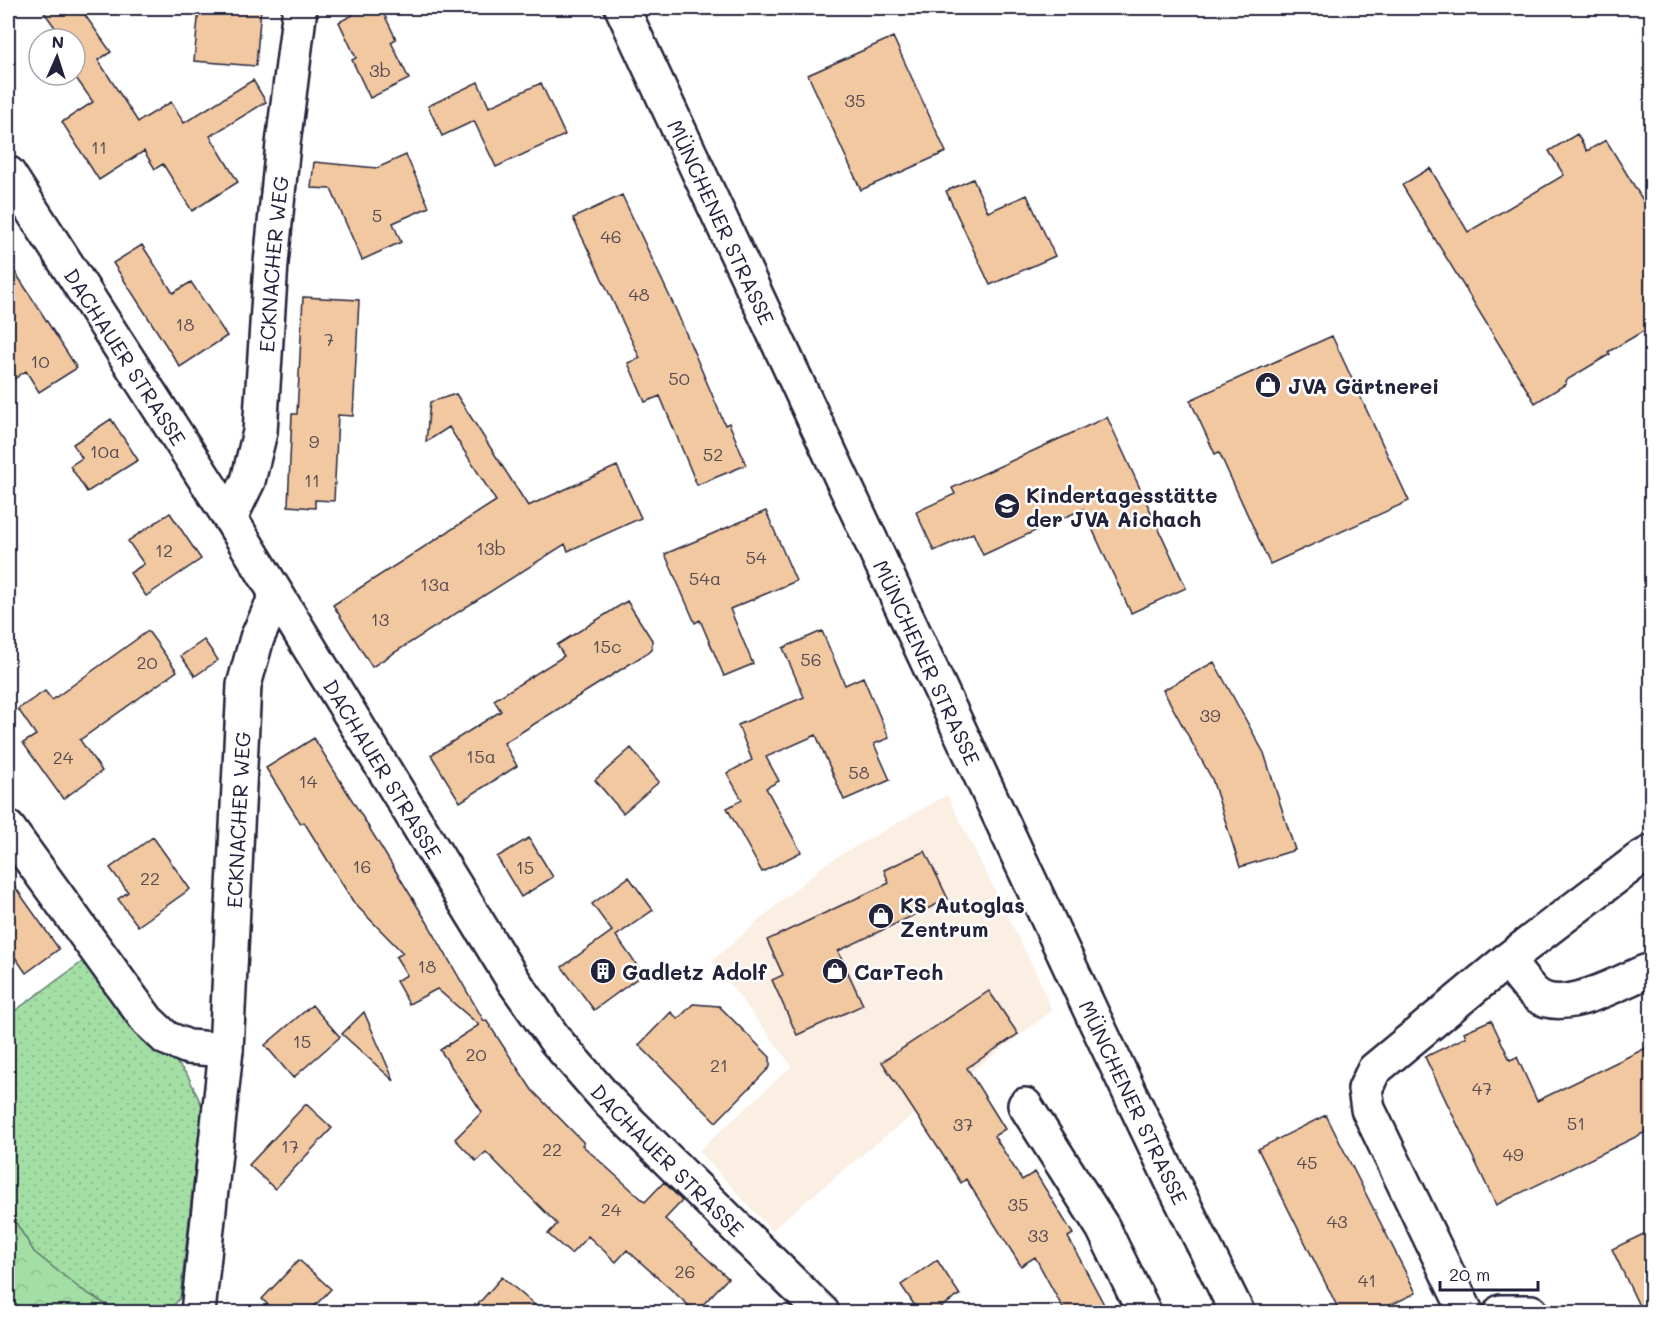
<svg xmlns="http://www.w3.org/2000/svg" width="1659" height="1320" viewBox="0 0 1659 1320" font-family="Mali,sans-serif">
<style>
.built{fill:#fbeee3}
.green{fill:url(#green-dots);stroke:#628070;stroke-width:1.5}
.forest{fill:url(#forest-crowns);stroke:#628070;stroke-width:1.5}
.building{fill:#f2c8a1;stroke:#22223b;stroke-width:1.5}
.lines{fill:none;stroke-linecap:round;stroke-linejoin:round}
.minor-casing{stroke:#22223b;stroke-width:38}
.major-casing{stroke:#22223b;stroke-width:38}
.minor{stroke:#fff;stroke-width:33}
.major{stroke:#fff;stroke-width:33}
.labels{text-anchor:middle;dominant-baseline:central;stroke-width:5;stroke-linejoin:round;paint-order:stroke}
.number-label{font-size:18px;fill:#564c54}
.street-label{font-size:21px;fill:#22223b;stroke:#fff}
.poi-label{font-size:21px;font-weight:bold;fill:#22223b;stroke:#fff;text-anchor:start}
</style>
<defs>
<pattern id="green-dots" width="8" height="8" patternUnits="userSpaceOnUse" patternTransform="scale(1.5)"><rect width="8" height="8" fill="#a3dfa5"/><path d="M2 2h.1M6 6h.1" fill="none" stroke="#8cbf8f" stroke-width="1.8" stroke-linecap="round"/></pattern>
<pattern id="forest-crowns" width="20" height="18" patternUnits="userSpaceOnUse" patternTransform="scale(1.5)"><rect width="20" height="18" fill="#a3dfa5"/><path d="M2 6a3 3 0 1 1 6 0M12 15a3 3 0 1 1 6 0" fill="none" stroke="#8cbf8f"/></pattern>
</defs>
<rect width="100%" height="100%" fill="#fff"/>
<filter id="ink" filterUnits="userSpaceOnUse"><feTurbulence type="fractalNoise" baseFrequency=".0167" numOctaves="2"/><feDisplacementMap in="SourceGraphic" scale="12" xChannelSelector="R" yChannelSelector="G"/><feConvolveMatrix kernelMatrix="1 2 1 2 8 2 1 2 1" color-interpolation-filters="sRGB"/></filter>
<g filter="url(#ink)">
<path class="built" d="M947,795L1040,981L1052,1011L884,1137L771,1230L699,1151L792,1066L712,961L825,864Z"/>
<path class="green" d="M89,957L188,1076L202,1106L180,1298L168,1312H118L79,1288L34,1252L8,1210V1016Z"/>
<path class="forest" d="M8,1210L34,1252L79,1288L118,1312H8Z"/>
<path class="building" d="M41,8H80L111,52L98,60L138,122L171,102L184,123L253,80L266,102L210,136L238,182L192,211L163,164L155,169L144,151L99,180L62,122L93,102L74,75L75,39H49L48,37L57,30Z
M199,8H261L256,66L194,61Z
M349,8H381L396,39L391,42L409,79L370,98L352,60L356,58L339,22L353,15Z
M893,37L946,152L861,190L808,75Z
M478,82L489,107L541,83L565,135L496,167L474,121L442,136L428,106Z
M1577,134L1587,151L1606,140L1652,215V326L1608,352L1610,354L1565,381L1566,384L1535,403L1402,185L1430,168L1468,232L1564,175L1549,151Z
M406,155L429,207L393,223L401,242L362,260L331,189L311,188L314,162L377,168Z
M973,179L988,212L1027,195L1055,256L990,285L946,191Z
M622,195L676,310L725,425L729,423L746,465L697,485L660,396L645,402L628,363L640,358L573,218Z
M142,245L173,293L191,282L227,336L180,367L113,263Z
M8,261L77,368L39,392L26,371L8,383Z
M303,297L359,300L353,416L338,415L334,501L315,500V508L288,506L292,414H297Z
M1332,336L1409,501L1270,564L1219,452L1215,454L1190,400Z
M456,394L528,506L617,466L641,518L568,551L565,544L372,667L333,605L496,501L449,427L426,442L430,402Z
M1107,417L1186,588L1131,613L1083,509L983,555L973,533L934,551L916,512L955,494L952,488Z
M111,419L138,460L87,492L70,466L82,458L73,444Z
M766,511L796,581L730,609L753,664L724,676L700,620L695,623L665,554Z
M170,513L201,559L146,596L130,573L144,564L128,541Z
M627,601L652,640V650L504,743L517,766L460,802L431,755L501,711L494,700L564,656L557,645Z
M148,631L177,671L80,740L102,771L63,799L23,743L36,735L18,709L45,691L52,700Z
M822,631L845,685L863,677L889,738L874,744L890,780L844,800L816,735L766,757L779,781L766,788L801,852L762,872L727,808L742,800L727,773L752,760L738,725L804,697L783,648Z
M204,640L218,660L195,676L181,656Z
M1214,662L1264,753L1295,850L1240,867L1212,779L1163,690Z
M314,738L427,922L484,1021L486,1020L532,1090L584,1143L582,1145L645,1202L664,1182L682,1201L665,1219L728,1278L696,1312L627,1250L616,1262L588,1236L571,1254L548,1234L557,1224L486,1152L476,1161L455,1139L482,1112L440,1050L479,1025L437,989L409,1004L396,981L407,975L396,957L403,953L354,903L304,822L301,824L266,768Z
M631,748L659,782L623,813L595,780Z
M153,837L190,889L138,926L118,899L128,892L110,868Z
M529,838L553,877L521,897L497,857Z
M925,851L948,899L838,951L863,1005L797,1035L772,980L783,975L767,940L889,883L884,870Z
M8,877L59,949L26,973L8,947Z
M629,877L653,910L616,936L643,974L594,1010L562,967L612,931L592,904Z
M989,991L1018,1034L967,1068L1005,1129L994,1136L1022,1180L1035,1172L1073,1234L1068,1237L1108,1312H1065L1035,1257L1021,1266L966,1179L961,1183L882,1062Z
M693,1004L719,1006L770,1057V1067L716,1122L639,1045L671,1012L678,1019Z
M312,1005L340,1037L293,1078L265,1045Z
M364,1012L394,1081L342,1034Z
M1491,1020L1510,1060L1517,1057L1537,1101L1652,1045V1129L1496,1205L1425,1057L1466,1037L1464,1032Z
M306,1104L332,1128L275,1189L249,1165Z
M1326,1115L1416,1293L1376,1312H1340L1258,1149Z
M1652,1230V1312H1642L1612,1249Z
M299,1260L331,1289L309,1312H276L262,1299Z
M937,1260L960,1295L933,1312H919L901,1285Z
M502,1277L543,1312H471Z"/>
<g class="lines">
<g class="minor-casing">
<g id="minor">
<path id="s1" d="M8,173L230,518L513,980L556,1041L610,1103L822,1312"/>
<path id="s2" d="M230,518L248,481L260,432L271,263L283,144L300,8"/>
<path d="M8,828L147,1020L166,1038L188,1047L226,1050"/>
<path d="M1507,960C1516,971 1524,984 1534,993C1560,1017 1618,983 1645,972"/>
<path d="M1025,1105L1103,1228L1144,1312"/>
<path id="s3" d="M198,1312L226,1050L244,685L257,638L276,596"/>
<path d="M1466,1312L1368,1109L1365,1089L1374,1070L1507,960L1638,860L1652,852"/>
<path d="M1501,1312H1531"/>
</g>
</g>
<g class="major-casing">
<g id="major">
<path id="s4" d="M622,8L1094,1018L1171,1179L1237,1312"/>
</g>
</g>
<use href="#minor" class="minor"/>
<use href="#major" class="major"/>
</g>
</g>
<defs>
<g id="shop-disc" transform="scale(1.35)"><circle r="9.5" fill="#22223b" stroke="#fff"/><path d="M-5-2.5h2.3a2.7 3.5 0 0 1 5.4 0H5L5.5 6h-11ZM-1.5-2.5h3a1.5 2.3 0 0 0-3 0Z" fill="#fff"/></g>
<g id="school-disc" transform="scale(1.35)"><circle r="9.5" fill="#22223b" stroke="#fff"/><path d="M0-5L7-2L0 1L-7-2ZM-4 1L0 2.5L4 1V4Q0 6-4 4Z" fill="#fff"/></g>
<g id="building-disc" transform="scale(1.35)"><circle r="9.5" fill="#22223b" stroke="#fff"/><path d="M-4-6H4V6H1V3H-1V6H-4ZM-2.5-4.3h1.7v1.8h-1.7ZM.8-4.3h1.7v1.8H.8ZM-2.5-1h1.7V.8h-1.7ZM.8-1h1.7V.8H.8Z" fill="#fff"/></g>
</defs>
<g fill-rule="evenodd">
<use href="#shop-disc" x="1268" y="385"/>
<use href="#school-disc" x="1007" y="506"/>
<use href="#shop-disc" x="881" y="916"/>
<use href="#building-disc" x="603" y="971"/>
<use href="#shop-disc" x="835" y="971"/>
</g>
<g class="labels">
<g class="number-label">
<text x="380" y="70">3b</text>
<text x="855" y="100">35</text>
<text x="99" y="147">11</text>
<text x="377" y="215">5</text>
<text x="611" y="236">46</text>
<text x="639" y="294">48</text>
<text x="185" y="324">18</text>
<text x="329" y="339">7</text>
<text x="40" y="361">10</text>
<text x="679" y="378">50</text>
<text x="314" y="441">9</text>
<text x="105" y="451">10a</text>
<text x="713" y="454">52</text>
<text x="312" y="480">11</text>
<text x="491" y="548">13b</text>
<text x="164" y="550">12</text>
<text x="756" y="557">54</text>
<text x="705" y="578">54a</text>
<text x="435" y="584">13a</text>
<text x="380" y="619">13</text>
<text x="607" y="646">15c</text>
<text x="811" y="659">56</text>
<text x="147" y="662">20</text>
<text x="1210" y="715">39</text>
<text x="481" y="756">15a</text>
<text x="63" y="757">24</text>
<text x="859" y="772">58</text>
<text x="308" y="781">14</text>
<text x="362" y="866">16</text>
<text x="525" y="867">15</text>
<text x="150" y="878">22</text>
<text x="427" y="966">18</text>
<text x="302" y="1041">15</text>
<text x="476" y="1054">20</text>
<text x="719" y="1065">21</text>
<text x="1482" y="1088">47</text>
<text x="1576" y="1123">51</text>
<text x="963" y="1124">37</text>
<text x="290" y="1146">17</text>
<text x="552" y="1149">22</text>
<text x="1513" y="1154">49</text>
<text x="1307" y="1162">45</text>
<text x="1018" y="1204">35</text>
<text x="611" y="1209">24</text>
<text x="1337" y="1221">43</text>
<text x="1038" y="1235">33</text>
<text x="685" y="1271">26</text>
<text x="1367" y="1280">41</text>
</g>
<g class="street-label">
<text stroke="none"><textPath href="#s4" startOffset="236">MÜNCHENER STRASSE</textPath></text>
<text stroke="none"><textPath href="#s2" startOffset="260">ECKNACHER WEG</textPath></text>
<text stroke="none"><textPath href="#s1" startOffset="218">DACHAUER STRASSE</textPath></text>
<text stroke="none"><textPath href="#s4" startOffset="722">MÜNCHENER STRASSE</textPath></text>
<text stroke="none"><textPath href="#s1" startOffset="704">DACHAUER STRASSE</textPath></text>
<text stroke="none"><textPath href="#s3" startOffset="494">ECKNACHER WEG</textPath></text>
<text stroke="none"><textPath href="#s4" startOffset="1208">MÜNCHENER STRASSE</textPath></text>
<text stroke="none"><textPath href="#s1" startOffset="1190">DACHAUER STRASSE</textPath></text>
</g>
<g class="poi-label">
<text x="1288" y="385">JVA Gärtnerei</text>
<text x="1026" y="494">Kindertagesstätte<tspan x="1026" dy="24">der JVA Aichach</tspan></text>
<text x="900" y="904">KS Autoglas<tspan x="900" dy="24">Zentrum</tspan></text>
<text x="622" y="971">Gadletz Adolf</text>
<text x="854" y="971">CarTech</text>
</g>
</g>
<rect width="1659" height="1320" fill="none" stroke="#fff" stroke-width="30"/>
<rect x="15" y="15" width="1629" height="1290" fill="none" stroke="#22223b" stroke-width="2" filter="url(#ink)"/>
<g transform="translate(57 57) rotate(3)"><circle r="28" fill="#ffffff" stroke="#a7a7b1" stroke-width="1.5"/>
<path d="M0-4.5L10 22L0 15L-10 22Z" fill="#22223b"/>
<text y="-9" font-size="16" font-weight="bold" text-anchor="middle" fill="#22223b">N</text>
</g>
<path d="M1440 1281v9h98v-9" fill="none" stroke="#22223b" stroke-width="3"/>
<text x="1449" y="1281" font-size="18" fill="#22223b" stroke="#ffffff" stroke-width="4.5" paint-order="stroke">20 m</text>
</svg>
